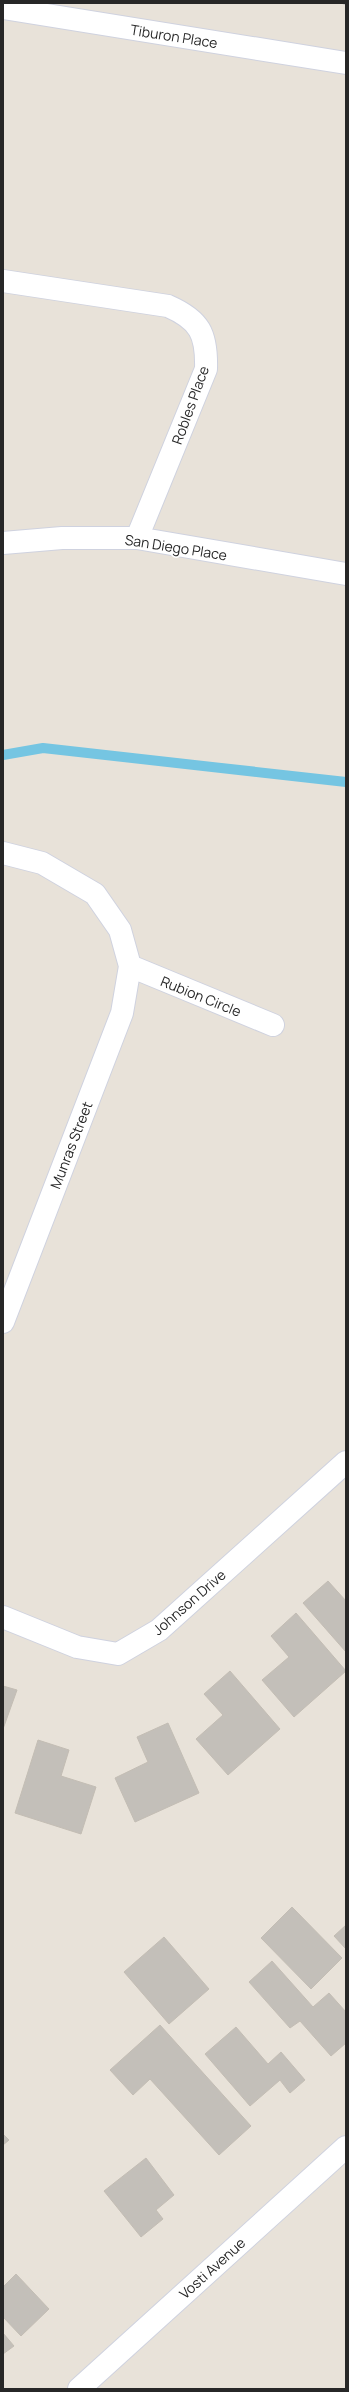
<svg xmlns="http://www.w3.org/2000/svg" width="349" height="2392" viewBox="0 0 349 2392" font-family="Manrope,sans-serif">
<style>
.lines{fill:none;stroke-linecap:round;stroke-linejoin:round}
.stream{stroke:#75c5e2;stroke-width:10}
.building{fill:#c3bfb9;stroke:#c3bdb4}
.minor-casing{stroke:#cfd2df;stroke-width:24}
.path{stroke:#c3c3c3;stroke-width:2.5;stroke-dasharray:3 2;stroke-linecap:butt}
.minor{stroke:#fff;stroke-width:22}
.labels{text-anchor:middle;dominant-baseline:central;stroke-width:3.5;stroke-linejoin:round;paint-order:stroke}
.street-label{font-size:14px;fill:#272727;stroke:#fff}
</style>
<rect width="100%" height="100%" fill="#e8e2d9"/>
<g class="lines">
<path class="stream" d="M3,755L43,748L346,782"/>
</g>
<path class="building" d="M328,1581L346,1601V1652L303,1603Z
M296,1613L346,1671L294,1717L262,1680L289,1657L271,1636Z
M230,1671L280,1729L228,1775L196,1739L223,1715L204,1694Z
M3,1686L17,1690L3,1729Z
M168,1723L199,1793L135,1822L115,1778L148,1762L137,1737Z
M38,1740L69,1750L61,1776L96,1787L81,1834L15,1813Z
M292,1907L342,1958L311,1989L261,1938Z
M346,1925V1949L334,1936Z
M164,1937L209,1989L169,2024L124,1972Z
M272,1961L313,2007L329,1993L346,2012V2043L331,2056L300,2021L290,2028L249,1982Z
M160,2025L251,2126L219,2155L150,2079L133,2095L110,2070Z
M236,2027L268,2064L281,2052L305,2080L290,2093L280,2080L250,2106L205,2054Z
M3,2134L9,2140L3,2145Z
M146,2158L174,2195L156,2210L163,2219L141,2237L104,2191Z
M16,2274L49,2309L21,2336L3,2317V2287Z
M3,2333L14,2346L3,2354Z"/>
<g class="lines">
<g class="minor-casing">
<path id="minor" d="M3,8L346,63
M3,281L168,306C200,320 207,334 206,369L137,538
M3,543L62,538H137L346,574
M3,853L42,863L95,894L120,930L130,966L122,1013L3,1322
M130,966L273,1025
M3,1617L77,1647L118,1654L159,1630L346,1462
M79,2389L346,2147"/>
</g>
<path class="path" d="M343,3L346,4"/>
<use href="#minor" class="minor"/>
</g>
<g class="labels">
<g class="street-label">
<text transform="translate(174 36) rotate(9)">Tiburon Place</text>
<text transform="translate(190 405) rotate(-70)">Robles Place</text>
<text transform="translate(176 547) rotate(9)">San Diego Place</text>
<text transform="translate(201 996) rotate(22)">Rubion Circle</text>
<text transform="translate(71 1145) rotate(-69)">Munras Street</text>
<text transform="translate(189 1602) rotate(-41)">Johnson Drive</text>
<text transform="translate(212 2268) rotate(-42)">Vosti Avenue</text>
</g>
</g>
<rect width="349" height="2392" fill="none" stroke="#272727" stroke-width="8"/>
</svg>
